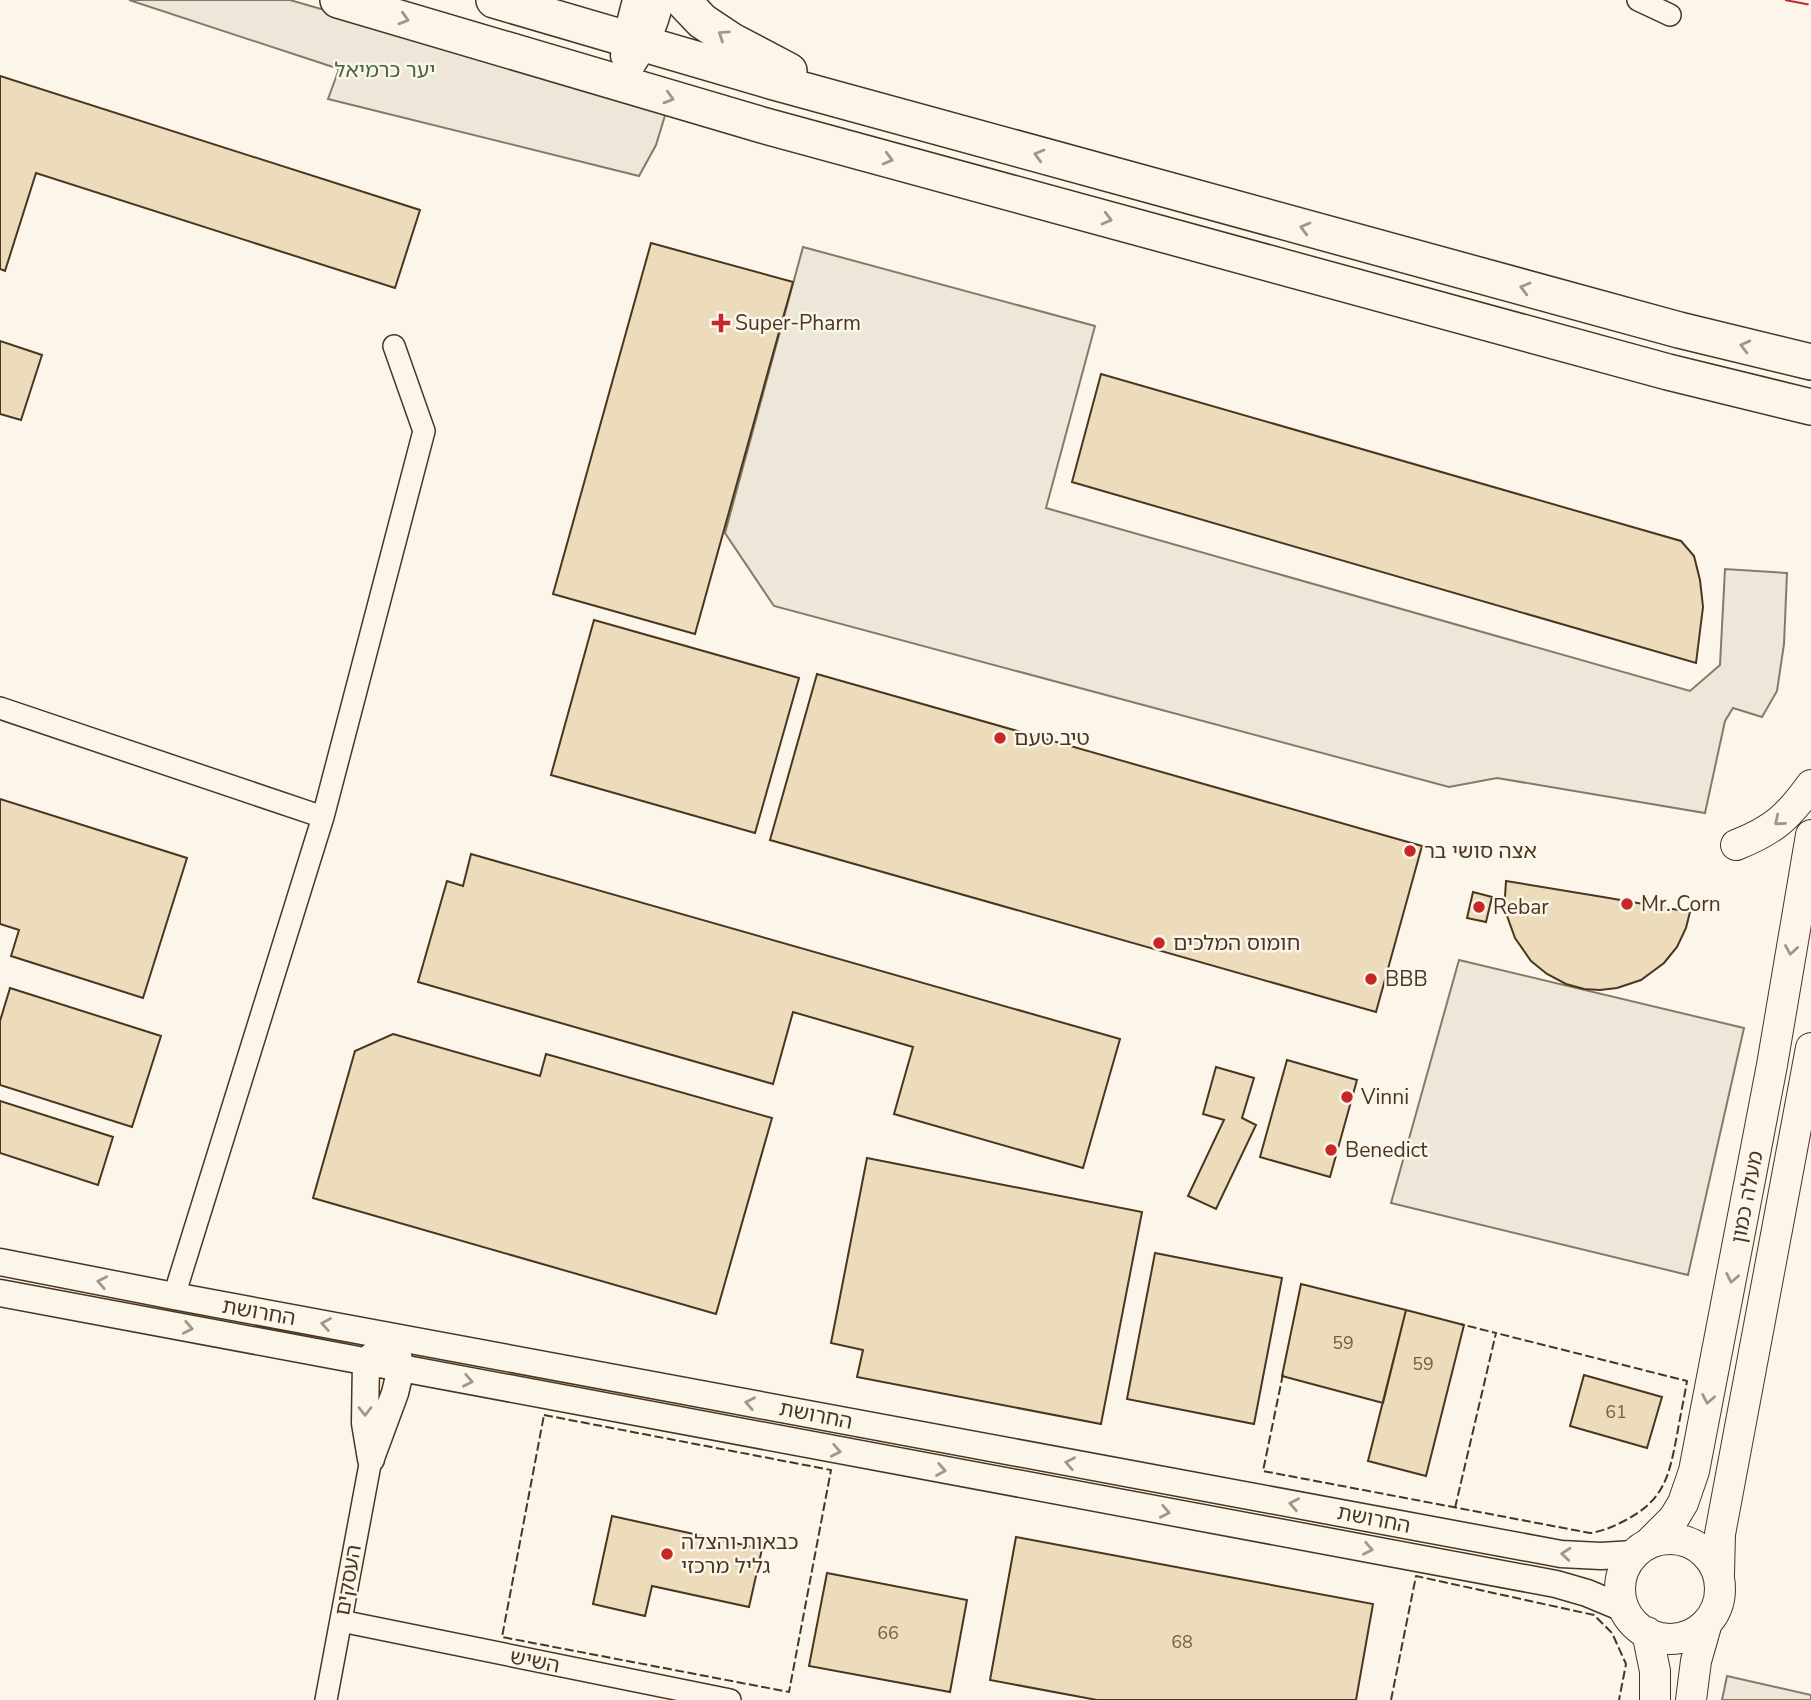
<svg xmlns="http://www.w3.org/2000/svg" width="1811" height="1700" viewBox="0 0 1811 1700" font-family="'Nunito Sans','Noto Sans Hebrew',sans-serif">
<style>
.green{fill:#ede6d9;stroke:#887966;stroke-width:2}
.parking{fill:#ede7d9;stroke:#887966;stroke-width:2}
.building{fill:#ecdcbc;stroke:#4a3520;stroke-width:2}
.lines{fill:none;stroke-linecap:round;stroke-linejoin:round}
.minor-casing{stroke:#4a3520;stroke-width:24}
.tertiary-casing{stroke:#4a3520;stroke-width:29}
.secondary-casing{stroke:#4a3520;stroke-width:32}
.trunk-casing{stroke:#4a3520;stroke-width:38}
.minor{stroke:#fbf6e9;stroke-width:21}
.tertiary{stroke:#fbf6e9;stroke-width:26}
.secondary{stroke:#fbf6e9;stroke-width:30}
.trunk{stroke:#fbf6e9;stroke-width:35}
.fence{stroke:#4a3520;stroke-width:2;stroke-dasharray:9 3.5;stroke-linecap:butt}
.power{stroke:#c62828;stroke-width:2;stroke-dasharray:24 5 3.5 5;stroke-linecap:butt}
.oneway{stroke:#a29684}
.poi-dot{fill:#c62828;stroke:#fbf6e9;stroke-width:2.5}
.labels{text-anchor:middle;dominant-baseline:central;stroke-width:5;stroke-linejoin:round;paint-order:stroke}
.number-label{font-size:18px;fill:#725f47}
.park-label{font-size:21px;fill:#436837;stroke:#fbf6e9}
.poi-label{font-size:21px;fill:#4a3520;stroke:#fbf6e9;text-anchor:start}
.street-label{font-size:21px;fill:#4a3520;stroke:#fbf6e9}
</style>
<rect width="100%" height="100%" fill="#fbf6e9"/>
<path class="green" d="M129,0H290L667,109L656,145L639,176L328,99L339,69Z
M1727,1676L1811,1695V1700H1722Z"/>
<path class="parking" d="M803,247L1095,326L1046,508L1690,691L1720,665L1725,569L1787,573L1784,644L1777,691L1762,717L1733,708L1725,721L1705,813L1497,778L1449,787L774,606L725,533Z
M1459,960L1744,1028L1688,1275L1391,1203Z"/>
<path class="building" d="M0,76L420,210L395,288L36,173L5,271L0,269Z
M651,243L793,282L695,634L553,594Z
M0,341L42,355L21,420L0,414Z
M1101,374L1681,541L1694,556L1700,580L1703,607L1696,663L1072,482Z
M594,620L799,678L755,833L551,775Z
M817,674L1422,846L1376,1012L770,840Z
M0,799L187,858L143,998L11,956L19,930L0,924Z
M471,854L1120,1039L1083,1168L894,1114L913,1047L793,1012L773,1084L418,982L447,881L463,886Z
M1506,881L1603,897L1690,912L1686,928L1677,947L1664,963L1641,980L1617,988L1600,990L1584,989L1566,984L1547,974L1531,961L1515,938L1506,913L1505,897Z
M1473,892L1492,897L1486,922L1467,918Z
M10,988L161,1036L132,1127L0,1085V1021Z
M393,1034L540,1076L546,1054L772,1118L716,1314L313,1198L355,1051Z
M1287,1060L1357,1080L1330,1177L1260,1157Z
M1216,1067L1254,1078L1242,1118L1256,1125L1216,1209L1188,1196L1224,1120L1203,1114Z
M0,1101L113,1137L98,1185L0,1153Z
M867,1158L1142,1212L1101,1424L857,1377L863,1350L831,1343Z
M1155,1253L1282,1278L1254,1424L1127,1399Z
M1301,1284L1406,1310L1383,1403L1282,1376Z
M1406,1310L1464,1325L1426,1476L1368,1461Z
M1584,1375L1662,1397L1647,1448L1570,1426Z
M612,1516L762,1549L749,1607L652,1586L645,1616L593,1604Z
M1016,1537L1373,1604L1356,1700H1097L990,1680Z
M827,1573L967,1600L950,1692L809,1666Z"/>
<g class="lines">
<g class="minor-casing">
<path id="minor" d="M1638,0L1670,15
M0,708L323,817L174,1296
M323,817L424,431L394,346
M341,1621L730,1700
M326,1700L371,1459"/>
</g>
<g class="tertiary-casing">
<path id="tertiary" d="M624,56L626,39L636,0
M620,83C637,57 655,32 660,0
M0,1262L174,1296L1561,1554L1601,1556L1634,1554
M0,1293L1556,1584L1587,1593L1623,1608
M371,1458L395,1393L401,1368L397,1352
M371,1459L365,1423L366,1361L379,1350"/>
</g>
<g class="secondary-casing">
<path id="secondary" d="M1736,845C1774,830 1788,817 1811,785
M1620 1589a50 50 0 1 1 100 0a50 50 0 1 1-100 0Z
M1648,1544L1674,1518L1683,1503L1694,1471L1772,1065L1811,835
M1719,1574L1720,1534L1811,1048
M1647,1632L1655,1671V1700
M1691,1700L1696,1661L1706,1626"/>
</g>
<g class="trunk-casing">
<path id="trunk" d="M338,0L762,125L1668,372L1811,407
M494,0L774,82L1679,330L1811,362
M682,0L702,21L732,41L789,71"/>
</g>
<use href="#minor" class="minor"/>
<use href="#tertiary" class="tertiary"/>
<use href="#secondary" class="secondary"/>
<use href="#trunk" class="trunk"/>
<path class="fence" d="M1283,1374L1263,1471L1590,1533C1604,1531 1614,1526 1626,1520C1665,1499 1669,1476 1677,1435C1680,1417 1684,1399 1687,1381L1496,1333
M544,1415L831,1470L789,1692L502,1637Z
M1455,1508L1496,1333L1460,1324
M1391,1700L1416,1576L1594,1615L1612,1633L1626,1664L1619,1700"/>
<path class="power" d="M1785,0L1811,5"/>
</g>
<defs><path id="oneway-chevron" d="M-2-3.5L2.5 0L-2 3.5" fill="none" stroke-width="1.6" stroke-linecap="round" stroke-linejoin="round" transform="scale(1.75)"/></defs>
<g class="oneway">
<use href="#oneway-chevron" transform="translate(404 19) rotate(16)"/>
<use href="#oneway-chevron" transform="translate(723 35) rotate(-146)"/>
<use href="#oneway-chevron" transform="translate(669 98) rotate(16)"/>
<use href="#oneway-chevron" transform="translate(1039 155) rotate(-165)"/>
<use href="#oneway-chevron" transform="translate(888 159) rotate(15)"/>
<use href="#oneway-chevron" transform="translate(1107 219) rotate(15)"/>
<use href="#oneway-chevron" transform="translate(1305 228) rotate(-165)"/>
<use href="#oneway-chevron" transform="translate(1525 288) rotate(-165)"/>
<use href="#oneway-chevron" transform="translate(1745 346) rotate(-166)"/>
<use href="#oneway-chevron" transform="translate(1779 821) rotate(140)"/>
<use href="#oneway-chevron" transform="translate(1791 950) rotate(99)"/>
<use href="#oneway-chevron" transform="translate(1732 1278) rotate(101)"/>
<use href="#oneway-chevron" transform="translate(102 1282) rotate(-169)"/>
<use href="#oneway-chevron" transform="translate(326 1324) rotate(-170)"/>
<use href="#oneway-chevron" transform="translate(188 1328) rotate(11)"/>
<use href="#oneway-chevron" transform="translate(468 1381) rotate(11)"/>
<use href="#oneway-chevron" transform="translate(1708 1399) rotate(101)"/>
<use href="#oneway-chevron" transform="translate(750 1403) rotate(-169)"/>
<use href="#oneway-chevron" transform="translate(365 1411) rotate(90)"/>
<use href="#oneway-chevron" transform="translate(836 1451) rotate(11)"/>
<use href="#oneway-chevron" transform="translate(1070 1463) rotate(-169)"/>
<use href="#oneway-chevron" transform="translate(941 1470) rotate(10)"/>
<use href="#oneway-chevron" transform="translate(1294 1504) rotate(-169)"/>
<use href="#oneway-chevron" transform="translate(1165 1512) rotate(11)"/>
<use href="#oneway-chevron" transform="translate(1368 1549) rotate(11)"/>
<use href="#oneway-chevron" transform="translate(1566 1554) rotate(-175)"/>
</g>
<g class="poi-dot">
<path d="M717.5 312.5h7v7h7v7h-7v7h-7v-7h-7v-7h7z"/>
<circle cx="1000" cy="738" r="7"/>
<circle cx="1410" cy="851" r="7"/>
<circle cx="1627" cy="904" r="7"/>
<circle cx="1479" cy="907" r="7"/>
<circle cx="1159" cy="943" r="7"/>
<circle cx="1371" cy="979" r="7"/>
<circle cx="1347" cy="1097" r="7"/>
<circle cx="1331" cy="1150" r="7"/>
<circle cx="667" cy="1554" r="7"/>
</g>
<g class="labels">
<g class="number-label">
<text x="1343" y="1343">59</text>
<text x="1423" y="1364">59</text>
<text x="1616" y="1412">61</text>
<text x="888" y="1633">66</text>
<text x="1182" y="1642">68</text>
</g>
<g class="park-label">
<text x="385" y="70">יער כרמיאל</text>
</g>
<g class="poi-label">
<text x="735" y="323">Super-Pharm</text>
<text x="1014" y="738">טיב טעם</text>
<text x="1424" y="851">אצה סושי בר</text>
<text x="1641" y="904">Mr. Corn</text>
<text x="1493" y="907">Rebar</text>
<text x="1173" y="943">חומוס המלכים</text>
<text x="1385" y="979">BBB</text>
<text x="1361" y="1097">Vinni</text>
<text x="1345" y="1150">Benedict</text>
<text x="681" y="1542">כבאות והצלה<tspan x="681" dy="24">גליל מרכזי</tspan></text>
</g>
<g class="street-label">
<text transform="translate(1747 1197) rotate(-79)">מעלה כמון</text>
<text transform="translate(259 1312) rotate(10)">החרושת</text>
<text transform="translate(816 1415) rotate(11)">החרושת</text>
<text transform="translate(1374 1519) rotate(11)">החרושת</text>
<text transform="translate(348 1580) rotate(-80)">העסקים</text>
<text transform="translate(535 1661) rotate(11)">השיש</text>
</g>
</g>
</svg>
